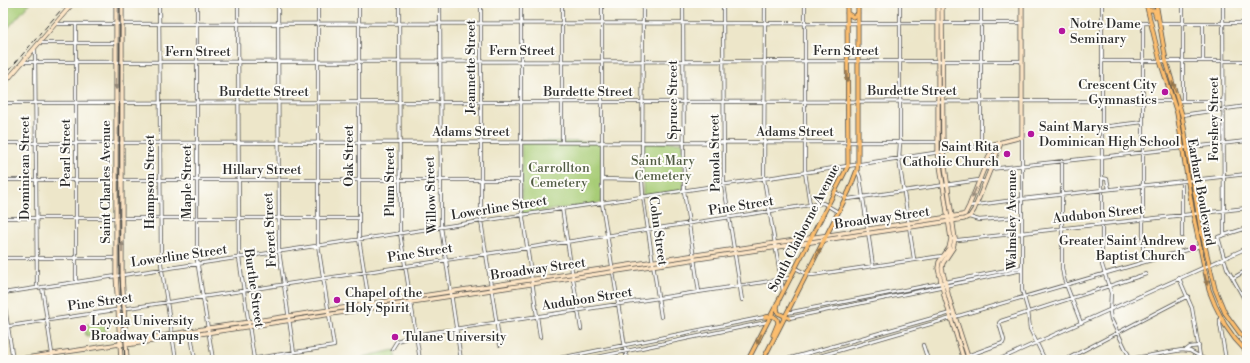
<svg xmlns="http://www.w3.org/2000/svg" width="1250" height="363" font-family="'Libre Bodoni',serif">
<rect width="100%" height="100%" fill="#fdfcf7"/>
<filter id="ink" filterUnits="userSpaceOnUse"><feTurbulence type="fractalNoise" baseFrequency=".025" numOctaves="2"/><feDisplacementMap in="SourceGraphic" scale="8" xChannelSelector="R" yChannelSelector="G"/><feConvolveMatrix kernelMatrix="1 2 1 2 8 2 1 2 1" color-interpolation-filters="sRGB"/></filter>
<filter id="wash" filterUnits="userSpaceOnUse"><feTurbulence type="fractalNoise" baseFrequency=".012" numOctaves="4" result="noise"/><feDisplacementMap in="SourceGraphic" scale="16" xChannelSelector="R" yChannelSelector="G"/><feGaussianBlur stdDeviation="0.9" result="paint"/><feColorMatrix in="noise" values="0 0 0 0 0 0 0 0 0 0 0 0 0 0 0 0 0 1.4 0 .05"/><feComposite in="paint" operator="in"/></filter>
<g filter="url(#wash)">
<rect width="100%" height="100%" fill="#ede6c9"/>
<path fill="#a7cc76" stroke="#697c50" d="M3,3h27l-27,31z
M521,141l81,1v61l-80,11z
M643,142h40l1,49 -41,5z
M104,322l2,11 -20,3 -2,-11z
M394,350l2,10h-32l-1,-3z"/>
</g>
<g filter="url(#ink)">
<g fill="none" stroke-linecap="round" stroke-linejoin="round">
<g stroke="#484743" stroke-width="4">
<path id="street" d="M159,3l2,261 15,96
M197,3v257l16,100
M238,3l1,255 15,101
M278,3l1,248 16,109
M359,3v236l11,69
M399,3l1,230 20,127
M440,3l1,224 20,133
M481,3v218l19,124
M521,3v201l19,133
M602,3v200l25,157
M643,3l-1,177 1,16 18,121
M683,3l1,188 15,101
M723,3l1,182 18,115
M765,3l-1,176 19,112
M805,3v169l5,33
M900,3v139l-1,18 15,99
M981,3v143
M1102,3v262l9,28 -1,20 1,6 20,41
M1183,3v98
M1223,3l1,231
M1143,23v227
M1160,23h87
M1203,23v38
M55,24l967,-1
M76,24v258
M1102,24l48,-1
M39,43h77
M35,49l2,239
M1102,61h145
M23,62l999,-1
M1179,101h44
M3,103l1170,-2
M1182,115l65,-9
M1102,127l41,-5
M1022,137v153l6,21 2,18 15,31
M562,142v-139
M3,143l935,-1
M1062,161v107l2,11 17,44
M984,168l6,1 257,-28
M857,170l3,7 3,21 10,68
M1102,178l5,1 2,10
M602,179l40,1
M3,180h518
M1182,181v55
M835,192l13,7 131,-19 6,2
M969,206l53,-7 225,-25
M562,208l19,121
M969,217l10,3 37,-3
M3,218h356
M1247,228l-29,9 9,31 20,36
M951,239l7,1 289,-32
M3,258h113
M795,268l12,6 5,1 130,-19
M1179,278l13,30 8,48
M1233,278l14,-8
M42,287l11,73
M3,293l991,-149
M3,294l10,66
M787,313l235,-46
M789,318l233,-48
M1220,318v6l6,36
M3,327l807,-122 13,-2 15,9
M191,335l4,25
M923,345l5,15
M392,349l5,-8 18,-6 375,-57
M1186,350l4,-3 9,-1
M749,357l7,3
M886,359l1,1
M245,360l89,-14 -16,-101v-242
M550,360l215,-43
M583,360l184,-38
M784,360l170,-48
M806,360l394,-114
M956,360l47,-17 1,-3 -5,-17 2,-2 145,-47
M998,360l249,-112
M1065,360l123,-64
M1131,360l4,-2 47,-8 8,1 16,9
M1237,360l10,-1"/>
</g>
<g stroke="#484743" stroke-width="5">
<path id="secondary" d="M116,3v272l5,85
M122,3v271l5,86
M938,3v149l13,87 -2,9 -10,14 -1,6 7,31 19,61
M942,3l1,149 12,87 -2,9 -10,15 -1,5 7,30 20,62
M3,85l70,-82
M121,344l5,1 13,-2 825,-124 6,-3 4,-6 27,-67
M12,360l108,-16 6,-2 83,-14 753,-113 3,-1 4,-8 25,-62 28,-7v-134"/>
</g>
<g stroke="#484743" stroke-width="5">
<path id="primary" d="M1146,3l14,58 17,52 16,101 16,76 6,15 10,20 10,14 12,13
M1156,3l10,58 16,54 18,110 15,64 10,24 22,30
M1148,10h6l2,7
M847,13l6,4 5,-4
M779,301l-2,6 1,6 11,5
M765,317l8,-1 4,3 1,4 -5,12
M748,360l100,-194 -1,-163
M763,360l86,-169 8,-21 1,-8v-159"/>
</g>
<use href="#street" stroke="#fff" stroke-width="2.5"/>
<use href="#secondary" stroke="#fde5c5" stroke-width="3.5"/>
<use href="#primary" stroke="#fbbd6e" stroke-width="3.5"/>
<path stroke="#2b2b2b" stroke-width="1" d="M120,3l-1,215 1,60 5,82"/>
<path stroke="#2b2b2b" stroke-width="1" stroke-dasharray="6 3" stroke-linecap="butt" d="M3,77l64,-74"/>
</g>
<defs><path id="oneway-solid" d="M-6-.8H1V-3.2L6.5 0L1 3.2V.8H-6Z"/></defs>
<g fill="#93744c">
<use href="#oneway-solid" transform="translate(847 77) rotate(90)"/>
<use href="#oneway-solid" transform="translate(1174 87) rotate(-108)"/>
<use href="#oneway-solid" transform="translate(818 253) rotate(-63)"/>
<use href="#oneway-solid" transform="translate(1206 280) rotate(77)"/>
<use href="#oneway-solid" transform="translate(759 339) rotate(116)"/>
</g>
<g fill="#948878">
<use href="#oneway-solid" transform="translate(116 84) rotate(89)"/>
<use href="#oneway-solid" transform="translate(974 193) rotate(112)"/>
<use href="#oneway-solid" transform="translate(122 247) rotate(-90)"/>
</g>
</g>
<g fill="#b5179e" stroke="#fdfcf7" stroke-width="1.5">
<circle cx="1062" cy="31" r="4"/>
<circle cx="1165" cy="92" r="4"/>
<circle cx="1031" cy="134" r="4"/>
<circle cx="1007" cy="154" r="4"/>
<circle cx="1193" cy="248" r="4"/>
<circle cx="337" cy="300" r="4"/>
<circle cx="83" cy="328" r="4"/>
<circle cx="395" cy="337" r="4"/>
</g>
<g text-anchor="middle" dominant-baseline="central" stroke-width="4" stroke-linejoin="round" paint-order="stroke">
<g font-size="13" fill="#2b2b2b" stroke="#fdfcf7" text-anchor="start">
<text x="1070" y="24">Notre Dame<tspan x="1070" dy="15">Seminary</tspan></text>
<text x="1157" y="85" text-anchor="end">Crescent City<tspan x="1157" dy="15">Gymnastics</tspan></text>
<text x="1039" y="127">Saint Marys<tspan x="1039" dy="15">Dominican High School</tspan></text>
<text x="999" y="147" text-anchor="end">Saint Rita<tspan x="999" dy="15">Catholic Church</tspan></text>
<text x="1185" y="241" text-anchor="end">Greater Saint Andrew<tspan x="1185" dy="15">Baptist Church</tspan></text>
<text x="345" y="293">Chapel of the<tspan x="345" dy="15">Holy Spirit</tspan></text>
<text x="91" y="321">Loyola University<tspan x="91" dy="15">Broadway Campus</tspan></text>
<text x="403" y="337">Tulane University</text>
</g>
<g font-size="13" fill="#2b2b2b" stroke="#fdfcf7">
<text x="522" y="51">Fern Street</text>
<text x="846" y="51">Fern Street</text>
<text x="198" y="52">Fern Street</text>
<text transform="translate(471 67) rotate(-90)">Jeannette Street</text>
<text x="912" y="91">Burdette Street</text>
<text x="264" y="92">Burdette Street</text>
<text x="588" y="92">Burdette Street</text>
<text transform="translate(673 100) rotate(-90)">Spruce Street</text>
<text transform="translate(1214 119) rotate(-90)">Forshey Street</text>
<text x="471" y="132">Adams Street</text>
<text x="795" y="132">Adams Street</text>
<text transform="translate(66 153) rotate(-90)">Pearl Street</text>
<text transform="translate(715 153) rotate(-91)">Panola Street</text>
<text transform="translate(349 156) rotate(-90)">Oak Street</text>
<text transform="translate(25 168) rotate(-90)">Dominican Street</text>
<text x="262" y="170">Hillary Street</text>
<text transform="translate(106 182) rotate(-90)">Saint Charles Avenue</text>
<text transform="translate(150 182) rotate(-90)">Hampson Street</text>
<text transform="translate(187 182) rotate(-90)">Maple Street</text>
<text transform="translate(390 182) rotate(-90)">Plum Street</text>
<text transform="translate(1201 192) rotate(80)">Earhart Boulevard</text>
<text transform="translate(431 195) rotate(-92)">Willow Street</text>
<text transform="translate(741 206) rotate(-9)">Pine Street</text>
<text transform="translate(499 208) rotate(-9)">Lowerline Street</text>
<text transform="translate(1098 214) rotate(-6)">Audubon Street</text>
<text transform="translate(882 218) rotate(-8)">Broadway Street</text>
<text transform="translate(1012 220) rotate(-90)">Walmsley Avenue</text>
<text transform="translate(804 228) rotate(-63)">South Claiborne Avenue</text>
<text transform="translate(270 230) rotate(-93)">Freret Street</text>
<text transform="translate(658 231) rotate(82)">Cohn Street</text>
<text transform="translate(420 253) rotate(-9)">Pine Street</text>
<text transform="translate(179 256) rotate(-8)">Lowerline Street</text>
<text transform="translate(538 269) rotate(-8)">Broadway Street</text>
<text transform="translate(254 288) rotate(82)">Burthe Street</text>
<text transform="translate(587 299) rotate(-9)">Audubon Street</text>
<text transform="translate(100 302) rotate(-8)">Pine Street</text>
</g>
<g font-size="13" fill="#505b42" stroke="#fdfcf7">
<text x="663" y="161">Saint Mary<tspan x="663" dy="15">Cemetery</tspan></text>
<text x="559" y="168">Carrollton<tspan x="559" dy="15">Cemetery</tspan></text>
</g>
</g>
<rect width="1250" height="363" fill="none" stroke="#fdfcf7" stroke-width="16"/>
</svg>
